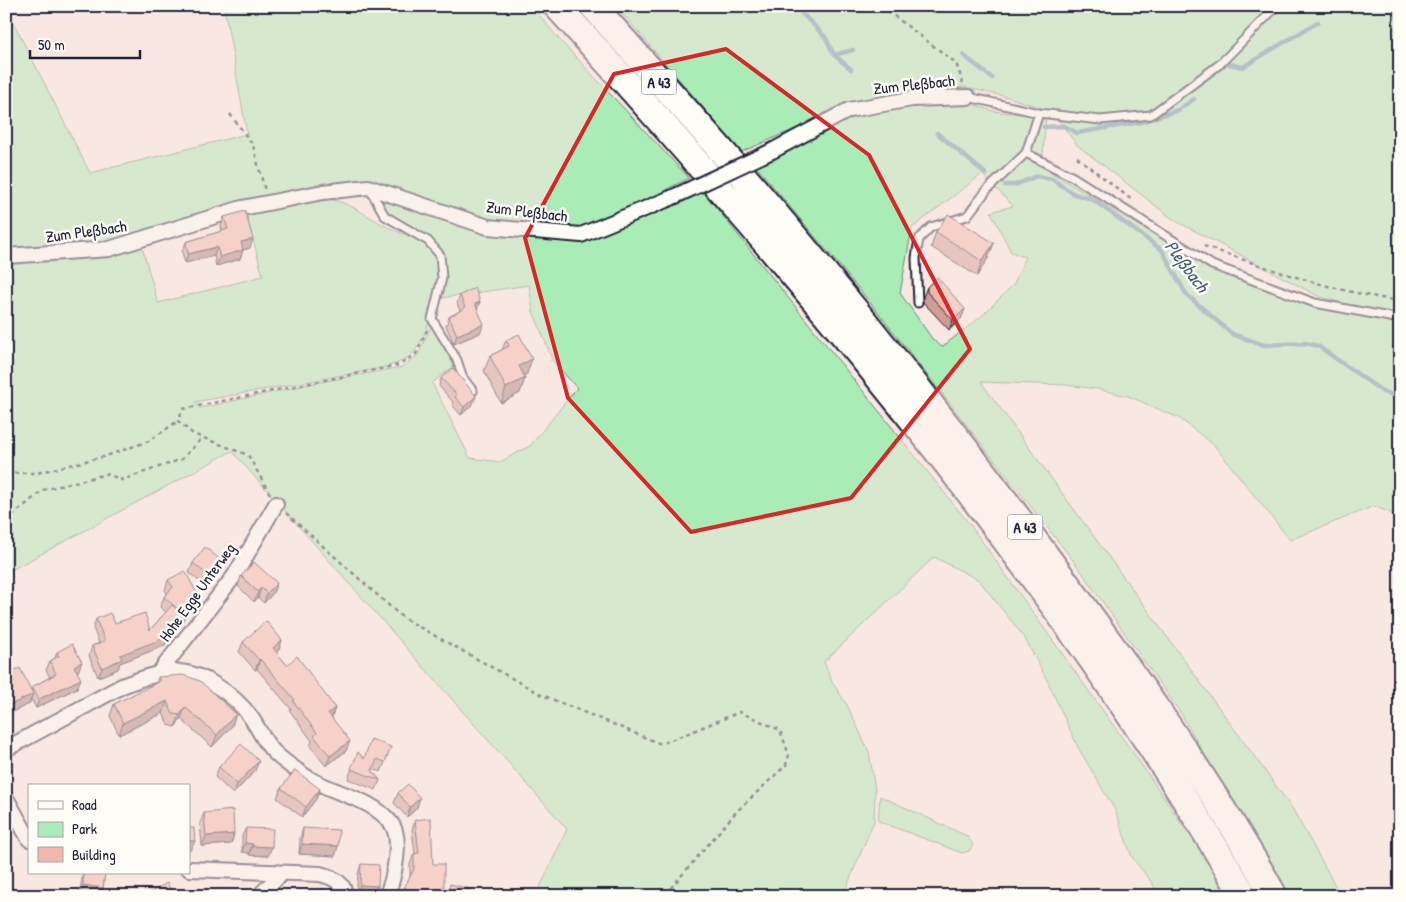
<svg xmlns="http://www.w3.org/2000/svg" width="1406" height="902" font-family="'Patrick Hand',sans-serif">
<rect width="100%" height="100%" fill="#f9e7e1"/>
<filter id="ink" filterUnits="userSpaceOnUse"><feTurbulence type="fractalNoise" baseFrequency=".02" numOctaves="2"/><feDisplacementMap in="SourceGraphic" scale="10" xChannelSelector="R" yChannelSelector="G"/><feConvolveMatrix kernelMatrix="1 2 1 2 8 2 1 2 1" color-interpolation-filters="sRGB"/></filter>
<g filter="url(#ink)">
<path fill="#aaecb6" stroke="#668778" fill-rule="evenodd" d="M224,6h308l25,31 132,141 -24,12 6,8 -91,35 -92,-9 -120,-40 -156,27 -103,30 -40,5 -63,3v-241l84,165 157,-39z
M616,6h656l-53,56 -70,51 -49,6 -46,-7 -46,-15 -45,-10 -114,19 -108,46z
M1280,6h120v309l-43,-7 -39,-12 -144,-76 -97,-75 -22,-29 47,6 49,-6 36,-24z
M915,103h53l25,8 53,6 -4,50 175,105 97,33 86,19v193l-26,-11 -84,34 -76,-95 -35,-27 -51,-22 -31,-7 -31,-4 -85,-3 311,426 49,88h-53l-108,-184 -104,-148 -207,-263 -115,-137 102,-50zM982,174l31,32 -22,6 20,40 14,5 -11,27 -31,31 -41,32 -9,-7 -33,-47 12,-65z
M702,190l269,336 172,241 63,92 20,37h-68l-5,-12 -21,-27 -17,-47 -36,-61 -33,-71 -22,-41 -45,-57 -45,-23 -110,105 8,20 15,23 22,47 6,38 -1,31 -31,75h-307l31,-67 -335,-378 -226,122v-313l74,-4 62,-9 16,56 105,-27 -17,-62c30,-8 67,-23 97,-11 18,7 33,19 51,27 15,7 32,9 42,24 12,16 -9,88 -24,100 -10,9 -22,12 -35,15l-182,33 5,6 115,-25 87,-16 16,-12 14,-32 22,43 -22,17 38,75 30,4 30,-16 47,-58 -24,-27 -20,-50 -4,-26 -88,13 3,-20 -1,-23 -12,-16 -44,-25 -13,-20 46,11 67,25 93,7z
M880,796l87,40 6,9 -4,6 -7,2 -84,-32z"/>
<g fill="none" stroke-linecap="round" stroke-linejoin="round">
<path stroke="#6691ab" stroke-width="4.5" d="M795,6l31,32 8,17 17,14
M834,55l19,-5
M963,55l29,23
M1229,64l14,3 75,-45
M1044,127l20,-1 13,7 64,-11 37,-12 16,-11
M937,133l49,41
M1005,185h10l22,-9 15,3 22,15 18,5 70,51 24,44 46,40 32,11 42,-2 12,3 65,46 17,5"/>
<g stroke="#22223b" stroke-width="11">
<path id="service" d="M968,97l71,16 61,7 51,-5 69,-51 57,-58
M1026,153l47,24 139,88 103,38 85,16
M369,188l16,28 43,25 12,14 2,23 -10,41 25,41 6,18 10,13
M918,303l-2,-45 3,-19 12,-12 36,-11 20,-26 39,-37 13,-40"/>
</g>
<g stroke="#22223b" stroke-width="18">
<path id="minor" d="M772,151l77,-41 63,-11 56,-2
M6,256l103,-7 133,-41 81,-16 45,-5 120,40 93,8 90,-37
M158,674l77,-99 41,-71
M6,749l116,-63c18,-7 36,-14 55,-14 26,0 58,24 73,44 8,11 13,24 22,34 9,10 23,19 33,26 27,18 66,21 86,47 12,15 3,57 -5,73
M6,798l23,41
M189,869l131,5c12,3 25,8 25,22
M259,896l22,-22"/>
</g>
<g stroke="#22223b" stroke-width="30">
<path id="motorway" d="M557,6c249,274 500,570 687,890
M593,6c52,59 106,118 157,178 103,121 203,246 298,375 81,109 160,219 226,337"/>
</g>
<path stroke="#22223b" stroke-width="2.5" stroke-dasharray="4 4" stroke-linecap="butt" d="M881,6l75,57 7,20
M230,114l23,31 12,46
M1077,157l55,43
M1204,246c65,23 128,45 196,55
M6,473h31l69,-17 43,-15 29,-20
M270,494l-22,-39 -55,-21 -15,-13 5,-12 216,-44 17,-11 11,-24
M286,513l117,105 139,77 119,49 79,-32 40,18 9,25 -3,10 -50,47 -72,84
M6,521l37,-31 64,-16 15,6 60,-21 20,-21
M1374,896l26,-5"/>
<use href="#service" stroke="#fdfcf7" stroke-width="7"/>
<use href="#minor" stroke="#fdfcf7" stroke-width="14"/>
<use href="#motorway" stroke="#fdfcf7" stroke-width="26"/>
<g stroke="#22223b" stroke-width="18" stroke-linecap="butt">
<path id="minor-bridge" d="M671,198l101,-47"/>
</g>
<use href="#minor-bridge" stroke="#fdfcf7" stroke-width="14"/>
</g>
<path fill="#cf9d95" stroke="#22223b" d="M224,217l26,31 -7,2 -3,9 -24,7 -2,-10 -29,7 -3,-11 4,-10 36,-11 -1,-5z
M936,232l58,11 -6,15 -11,18 -46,-29z
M927,287l38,22 -4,10 -12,11 -26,-28v-5z
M460,295l17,14 3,24 -26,11 -8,-18 3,-9 11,-6 -3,-8z
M506,340l21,34 -3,1 1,3 -5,15 -19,10 -17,-32 6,-15 12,-6z
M441,378l32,26 -12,11 -9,-10 1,-3 -14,-16z
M193,563l26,9 -12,15 -18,-14z
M241,576l32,17 -9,10 -6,-5 -4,4 -16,-16z
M168,580l31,17 -3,10 -12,8 1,1 -4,9 -17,21 -44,17 -2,6 -20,8 -9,-21 3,-10 7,-3 -6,-15 3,-9 54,11 16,-18 -6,-5 4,-10 3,-4 -2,-3z
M282,640l-3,10 -3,2 11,13 48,43 -3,9 14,34 -20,15 -16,-20 2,-5 -22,-30 1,-2 -34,-40 -2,1 -16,-18 4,-10z
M57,652l21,20h-1v16l-41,20 -5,-9 -2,5 -23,11 1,-41 24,17 1,-4 18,-10 -4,-7 4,-9 5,-3z
M158,677l74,49 -20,21 -31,-28 -6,8 -7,-2 -5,-12 -44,22 -9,-19 4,-12 42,-20z
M391,747l-10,25 -8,-3 -1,2 8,9 -4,10 -28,-11 10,-27 6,7z
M219,767l36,4 -22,23 -18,-17z
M281,788l39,1 -4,10 -14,18 -25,-19z
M398,793l19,15 -10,9 -13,-14z
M204,813l30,21 -3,10 -29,2 -2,-23z
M415,820l29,73 -1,3h-42l9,-20v-12l4,-10h1l-3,-24z
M246,828l22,28 -19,-1v-2l-7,-1v-16z
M303,828l35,18 -3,10 -36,-2 1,-16z
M361,864l17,22 -4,10 -18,-1 2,-21z
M83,873h22l-2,15 -3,8 -21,-1z"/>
<path fill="#a98079" stroke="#22223b" d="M253,239l-3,9 -7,2 -3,9 -24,7 4,-9 21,-15z
M994,243l-6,15 -11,18 5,-15z
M217,247l-3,9 -29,7 3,-9z
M480,302l-3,8 -2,-6z
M965,309l-4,10 -12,11 4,-10z
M484,324l-4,9 -26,11 3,-9z
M532,359l-5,15 -13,7 5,-15z
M525,378l-5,15 -19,10 5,-15z
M476,396l-3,8 -12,11 3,-8z
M223,562l-4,10 -12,15 3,-10z
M277,583l-4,10 -9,10 3,-10z
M261,588l-3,10 -4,4 4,-10z
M199,597l-3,10 -20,13 3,-10z
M185,616l-4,9 -17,21 -44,17 -2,6 -20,8 4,-9 18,-13z
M282,640l-3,10 -10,8 4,-10z
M260,659l-3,10 -2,1 4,-10z
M82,662l-4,10 -7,4 3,-10z
M81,679l-4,9 -41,20 3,-9z
M33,694l-4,10 -23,11v-8z
M167,701l-4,12 -44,22 4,-12z
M185,707l-4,12 -6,8 5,-12z
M335,708l-4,10 -3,-5z
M236,714l-4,12 -20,21 5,-12z
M350,741l-4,10 -20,15 4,-10z
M259,761l-4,10 -22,23 4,-10z
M320,789l-4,10 -14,18 4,-10z
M420,798l-3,10 -10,9 3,-10z
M12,822l-6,15v-12z
M234,834l-3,10 -29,2 4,-10z
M189,841h6l-4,9h-2z
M245,843l8,1 -4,9 -7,-1z
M302,844l36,2 -3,10 -36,-2z
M252,846l20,1 -4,9 -19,-1z
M83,885l20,3 -3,8 -21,-1z
M360,885l18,1 -4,10 -18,-1z"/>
<path fill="#f1b7ad" stroke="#22223b" d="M245,211l8,28 -12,3 2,8 -23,7 -3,-10 -29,7 -2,-12 42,-13 -4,-12z
M948,214l46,29 -12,18 -46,-29z
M937,277l28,32 -12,11 -26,-28v-5z
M475,288l5,14 -5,2 9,20 -27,11 -8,-18 16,-9 -5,-13z
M519,334l13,25 -13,7 6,12 -19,10 -16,-32 19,-10 -3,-6z
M453,368l23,28 -12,11 -9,-10 2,-2 -16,-17z
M205,547l18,15 -13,15 -17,-14z
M254,562l23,21 -10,10 -6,-5 -3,4 -17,-16z
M185,571l14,26 -20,13 -15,-13 9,-10 -5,-7z
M172,605l13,11 -18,21 -47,18 2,4 -20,9 -10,-22 13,-5 -9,-22 14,-6 5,10 30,-10 5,17z
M266,621l16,19 -9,8 14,17 10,-9 38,52 -7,5 22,28 -20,15 -16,-20 3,-3 -24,-32 2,-1 -35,-41 -1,1 -16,-18z
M72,644l10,18 -8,4 7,13 -42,20 -7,-12 24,-13 -6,-13 9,-5 -2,-4z
M20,668l13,26 -27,13v-20l6,-3 -5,-10z
M183,675l17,6 36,33 -19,21 -32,-28 -5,8 -7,-1 -6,-13 -44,22 -9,-19 46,-23 -2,-4z
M371,739l20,8 -6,15 -8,-3 -5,12 8,9 -29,-11 7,-17 6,7z
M241,744l18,17 -22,23 -18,-17z
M295,770l25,19 -14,18 -25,-19z
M408,784l12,14 -10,9 -12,-14z
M233,810l1,24 -28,2 -2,-23z
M6,811l6,11 -6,3z
M431,818l2,46h11v29l-17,-4 -3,7h-22l4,-8h-2l10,-19v-15l5,-1 -4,-33z
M189,828h5l1,13h-6z
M246,828l27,1 -1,18 -20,-1 1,-2 -8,-1z
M303,828l36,2 -1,16 -36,-2z
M361,864l18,1 -1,21 -18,-1z
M84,873h21l-2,15 -20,-3z
M167,883l7,13h-30z
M450,884l20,5 -2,7h-21z
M322,888l8,8h-14z"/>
</g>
<path d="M0 0H1406V902H0ZM726,49l143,106 101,194 -119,149 -160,34 -123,-134 -43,-160 89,-164z" fill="#f9e7e1" fill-opacity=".55" fill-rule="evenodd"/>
<path fill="none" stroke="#d62828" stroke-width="4" stroke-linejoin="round" d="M726,49l143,106 101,194 -119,149 -160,34 -123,-134 -43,-160 89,-164z"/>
<g text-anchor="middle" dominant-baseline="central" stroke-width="5" stroke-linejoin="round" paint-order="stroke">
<g fill="#fdfcf7" stroke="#646373" stroke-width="1">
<rect x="641.5" y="69.5" width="35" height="25" rx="4"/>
<rect x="1007.5" y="514.5" width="35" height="25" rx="4"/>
</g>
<g font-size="15" font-weight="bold" fill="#22223b">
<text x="659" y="82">A 43</text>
<text x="1025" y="527">A 43</text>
</g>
<g font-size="16" fill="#22223b" stroke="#fdfcf7">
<text transform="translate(914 84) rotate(-6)">Zum Pleßbach</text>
<text transform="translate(527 211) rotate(7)">Zum Pleßbach</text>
<text transform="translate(86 231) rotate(-8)">Zum Pleßbach</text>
<text transform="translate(197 592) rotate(-54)">Hohe Egge Unterweg</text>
</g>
<g font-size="18" font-style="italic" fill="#445a73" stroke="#fdfcf7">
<text transform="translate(1187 266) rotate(53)">Pleßbach</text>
</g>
</g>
<rect width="1406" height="902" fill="none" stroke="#fdfcf7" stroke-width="25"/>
<rect x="12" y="12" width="1381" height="877" fill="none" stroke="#22223b" stroke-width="2" filter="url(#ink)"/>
<rect x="28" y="784" width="162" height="90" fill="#fdfcf7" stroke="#a5a5ac"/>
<rect x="38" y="801" width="25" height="8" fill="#fdfcf7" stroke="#a5a5ac"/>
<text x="72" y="810" font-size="15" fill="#22223b">Road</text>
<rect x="38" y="822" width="25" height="15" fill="#aaecb6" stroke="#a5a5ac"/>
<text x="72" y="834" font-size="15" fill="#22223b">Park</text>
<rect x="38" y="847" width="25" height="15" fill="#f1b7ad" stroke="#a5a5ac"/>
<text x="72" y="860" font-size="15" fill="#22223b">Building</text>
<path d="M30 50v8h110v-8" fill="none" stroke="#22223b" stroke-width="2.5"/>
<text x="38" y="50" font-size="15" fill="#22223b" stroke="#fdfcf7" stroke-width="4" paint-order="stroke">50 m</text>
</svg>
